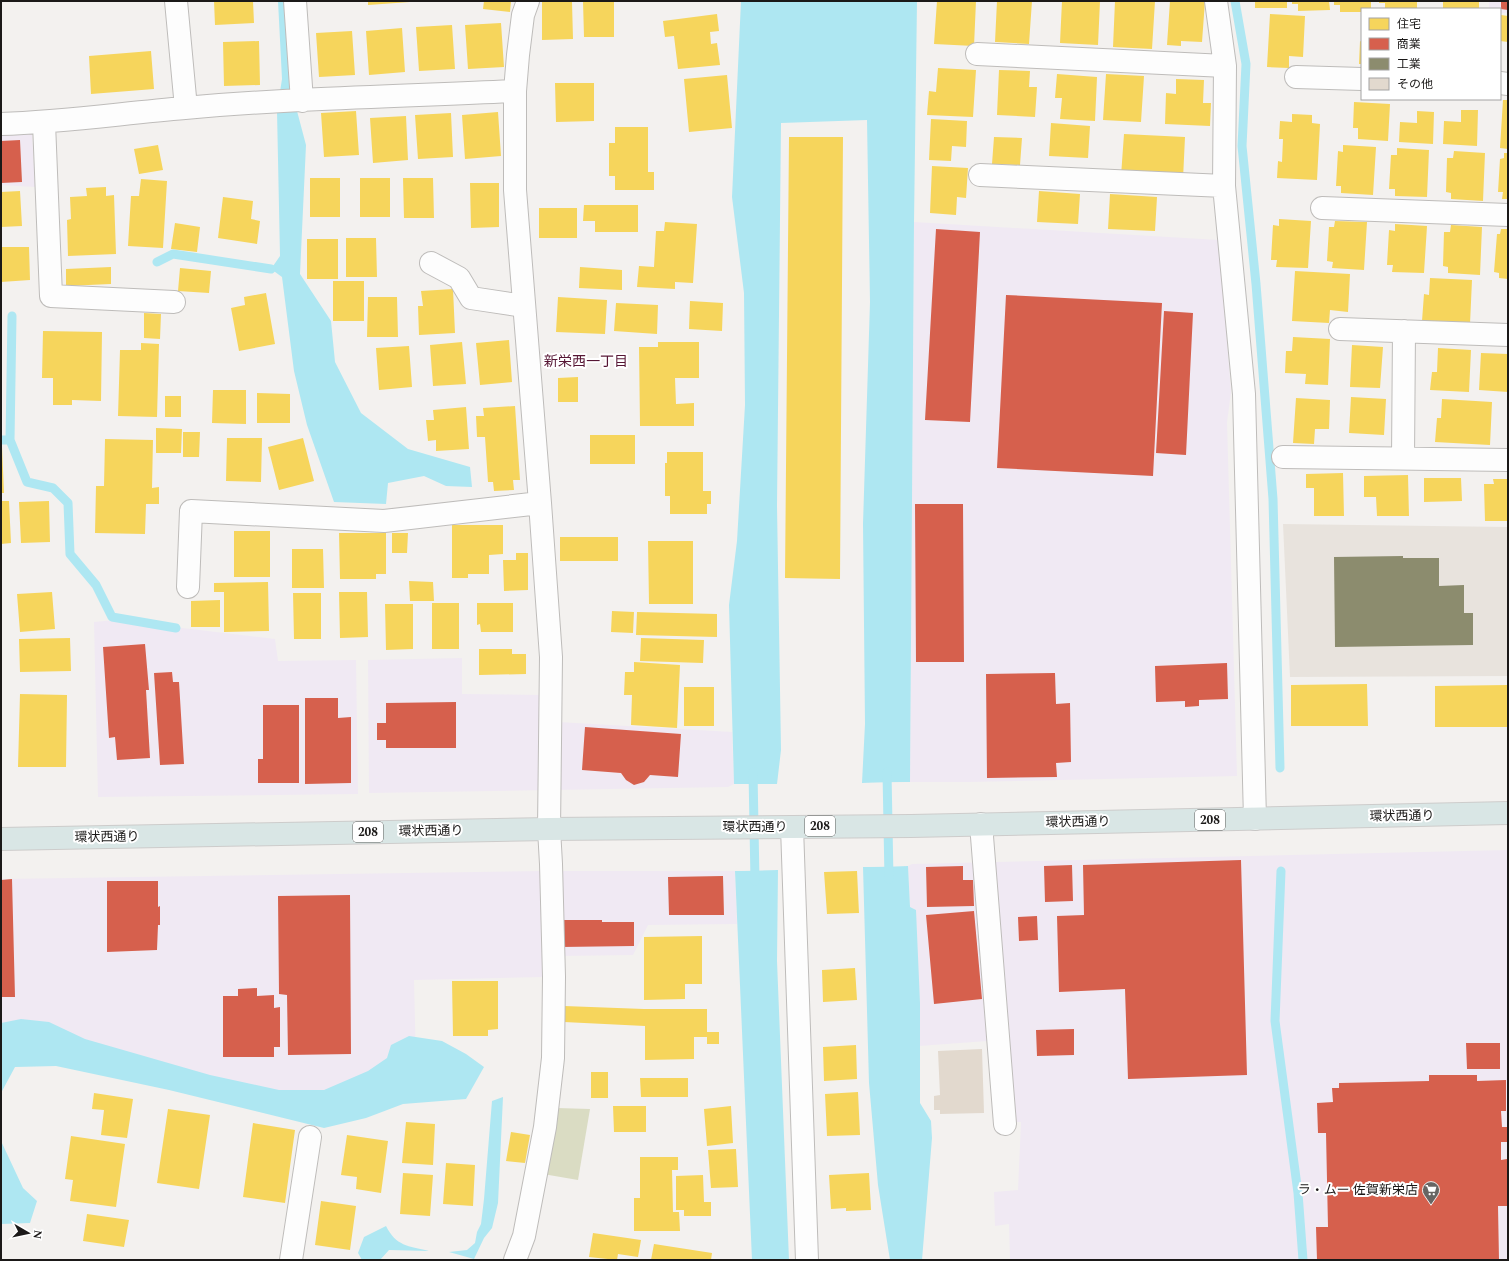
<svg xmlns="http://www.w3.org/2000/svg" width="1509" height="1261" font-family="Spectral,'Noto Sans JP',serif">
<rect width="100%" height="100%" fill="#f3f1ef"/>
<path fill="#f0e9f3" d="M1489,1h19v12h-8v-4h-11z
M1,133l31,1 3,53 -34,-2z
M914,222l305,18 12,152 -4,30 10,354 -268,6h-59z
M115,620l160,19 3,22 78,-1 2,134 -260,3 -4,-175z
M462,658v36l79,1 17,27 174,10 2,52 -6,3 -359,6 -1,-133z
M1508,850v410h-498l-1,-36 -14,2 -1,-34 24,-2 3,-68h-14l-6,-82 -82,6 1,-43 -10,-96 -2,-41 4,-2z
M544,871v106l-130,3 2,84 -106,38 -309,-70v-153z
M558,871h177l2,53 -89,1 -15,30 -75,1z"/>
<path fill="#e8e3dd" d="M1283,524l225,3v149l-218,1z"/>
<path fill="#dadcc3" d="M557,1108l33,1 -12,71 -35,-6z"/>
<path fill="#aee7f2" d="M278,1h9l10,110 9,34 -6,129 31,47 4,41 26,51 47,36 62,18 2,20 -26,-1 -22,-10 -36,7 -2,21 -52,-2 -27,-77 -13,-54 -12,-94 -11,-8 9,-13 -3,-145 5,-32z
M741,1h176l-3,221 -4,560 -48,1 3,-59 -2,-200 7,-222 -3,-182 -86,3 -4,383 4,244 -4,34h-43l-5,-179 8,-64 8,-136 -1,-112 -12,-96z
M908,866l2,41 6,3 4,93v100l11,18 1,17 -10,122h-32l-12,-75 -9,-102 -6,-216z
M778,870l-1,91 12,299h-37l-17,-389z
M21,1019l28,3 36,17 125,36 69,15h45l44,-19 19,-13 4,-13 18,-9 33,5 24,13 18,13 -18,32 -63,5 -37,14 -42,10 -155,-38 -113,-24 -41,1 -14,26v-70z
M503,1097l-5,106 -6,25 -8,10 -10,21 -25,-7 18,-2 8,-7 2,-11 4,-8 3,-25 8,-98z
M1,1141l22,47 14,13 -7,22 -29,1z
M386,1226c10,20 22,20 43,25l-40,-1 -9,10h-18l-4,-7 6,-16z"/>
<path fill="#f3f1ef" d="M910,782v2l-48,1v-2z
M734,784h43v2h-43z
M908,864v2l-45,1v-2z
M755,868h23v2l-43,1v-2z"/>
<path fill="#f6d55c" d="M214,1h39l1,22 -39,2z
M368,1h42v1l-42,3z
M484,1h27l-1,11 -27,-3z
M583,1h31v36h-30z
M937,1h39l-2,45 -40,-2z
M997,1h35l-3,43 -34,-2z
M1062,1h38l-2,44 -38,-2z
M1115,1h40l-3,48 -39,-2z
M1170,1h35l-3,41 -21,-1v5l-14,-1z
M1255,1h32v7h-32z
M1292,1h37l1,9 -32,1v-7h-6z
M1334,1h37v8h-9v3h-22v-7h-6z
M1379,1h38v8h-32v-6h-6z
M1443,1h36v8h-36z
M542,2h30l1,37 -31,1z
M717,14l2,17 -9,1 1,12 6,-1 3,22 -42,4 -4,-33 -9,1 -2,-16z
M1270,14l35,2 -2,41 -14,-1v12l-22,-1z
M1501,15l7,1v26l-8,-1z
M501,23l3,44 -36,2 -3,-44z
M452,25l3,44 -36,2 -3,-44z
M402,28l3,44 -36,3 -3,-44z
M352,31l3,44 -36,2 -3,-44z
M259,41l1,44 -36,1 -1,-44z
M1360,41l2,1v22h-3z
M151,51l3,38 -63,5 -2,-38z
M938,68l38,2 -3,47 -46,-2 2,-24 7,1z
M999,70l31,1 -1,16h8l-2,30 -38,-2z
M1057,74l40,3 -2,44 -35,-2 2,-21h-7z
M1106,74l38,2 -3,46 -38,-2z
M727,75l5,53 -43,4 -5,-53z
M1176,79l28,1 -1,23h8l-1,23 -45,-2 1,-31 10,1z
M555,83h39v38l-38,1z
M1503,100h5v49l-8,-1z
M1354,102l36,2 -2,37 -30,-2v-11h-5z
M1461,110h17l-1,36 -34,-2 1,-23 17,1z
M356,111l3,44 -35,2 -3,-44z
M1417,111l17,1 -1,32 -34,-2 1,-20 17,1z
M498,112l3,44 -36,3 -3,-44z
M451,113l2,44 -35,2 -3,-44z
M1292,114l20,1v8l8,1 -3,56 -40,-2 1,-17 4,1 1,-23h-4l1,-18 12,1z
M406,116l2,44 -35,3 -3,-45z
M931,119l36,2 -1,26 -14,-1 -1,15 -22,-1z
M1051,123l39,3 -2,32 -39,-2z
M615,127h33v45h6v18h-39v-14h-6v-33h6z
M1124,134l61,3 -2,42 -62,-3z
M789,137h54l-3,442 -55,-1z
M994,137l28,1 -2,27 -28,-1z
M158,145l5,25 -24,4 -5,-25z
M1343,145l33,2 -3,48 -32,-2v-7h-5l2,-35 5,1z
M1397,148l32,2 -2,47 -32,-1v-7h-6l2,-34h6z
M1454,151l31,2 -2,48 -32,-2v-6l-5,-1 1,-34h6z
M1504,153h4v46h-6l1,-7h-5l2,-33 4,-1z
M932,166l36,2 -2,30 -9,-1 -1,18 -26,-2z
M310,178h30v39h-30z
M360,178h30v39h-30z
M403,178h30l1,40h-30z
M141,179l26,2 -4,67 -35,-2 3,-50h8z
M470,183h29v44l-28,1z
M106,187v9l8,-1 2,59 -48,2 -1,-36 4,-1 -1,-22 17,-1 -1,-8z
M20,191l2,35 -21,1v-35z
M1039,191l41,3 -2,30 -41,-2z
M1110,194l47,3 -2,34 -47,-2z
M223,197l30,4 -2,18 9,2 -3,23 -39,-6z
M584,205h54v27h-43v-11h-12z
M539,208h38v30h-38z
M1279,219l32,2 -3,47 -32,-1 1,-7h-6l2,-35 6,1z
M1335,221l32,1 -3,48 -32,-2 1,-6 -6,-1 2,-34h5z
M665,222l32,2 -4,59 -18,-1v7l-38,-2 2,-21 15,1 2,-36h8z
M175,223l25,4 -3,25 -26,-3z
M1395,224l32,2 -3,47 -32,-1 1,-7h-6l2,-35 6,1z
M1451,225l31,2 -2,48 -32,-2v-6l-5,-1 1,-34h6z
M1501,229h7v50l-9,-1v-5l-5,-1 3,-38h3z
M346,238h30l1,39h-31z
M307,239h31v40h-31z
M1,247h28l1,33 -29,2z
M111,267v17l-45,2v-17z
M580,267l42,3v20l-43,-2z
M180,268l31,3 -2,22 -31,-2z
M1295,271l55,3 -2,38 -18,-2 -1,13 -37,-2z
M1430,278l42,2 -2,44 -48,-3 2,-27 5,1z
M333,281h31v40h-31z
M453,289l2,44 -36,2 -1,-29h5l-2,-15z
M266,293l9,51 -36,7 -8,-43 14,-3 -1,-8z
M368,297h29l1,40h-31z
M558,297l49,3 -2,34 -49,-2z
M690,301l33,2 -1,28 -33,-2z
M616,303l42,2 -1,29 -43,-3z
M144,313l17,1 -1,25 -16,-1z
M43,331l59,1 -1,69 -29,-1v5h-19v-27h-11z
M1293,337l37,2 -2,46 -23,-1 1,-10 -21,-1 1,-22h6z
M509,340l3,42 -32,3 -4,-42z
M462,342l4,42 -33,2 -3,-41z
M658,342h41v36h-24l1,26 18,-1v23h-54l-1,-79h19z
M141,343l18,1 -2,73 -39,-1 2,-66h21z
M1352,345l31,2 -3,41 -30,-1z
M409,346l3,41 -33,3 -3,-42z
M1438,348l33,2 -2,42 -39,-2 2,-18h5z
M1481,353l27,1v38l-29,-2z
M578,377v25h-20v-24z
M213,390h33v34l-34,-1z
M257,393l33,1v29h-33z
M165,396h16v21h-16z
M1351,397l35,2 -2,36 -35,-2z
M1296,398l34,2 -1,29h-14l-1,15 -21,-1z
M1442,399l50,3 -2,43 -55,-3 2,-24h4z
M515,406l5,74h-7l1,10 -20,1 -1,-9h-5l-3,-45h-8l-1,-21h8l-1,-8z
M466,407l3,42 -33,2v-11l-8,1 -2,-21h8l-1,-10z
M156,428l26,1 -1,24h-25z
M183,432h17l-1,25h-16z
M590,435h45v29h-45z
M227,438h35l-1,44 -35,-1z
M303,438l11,43 -35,9 -11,-43z
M105,439l48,1 -1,48 7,-1v17h-13l-1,30 -50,-1 1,-47h8z
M1,446h1l2,47h-3z
M667,452h36v39h8v13h-4v10h-37v-18h-5v-33h2z
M1343,473l1,43h-30v-28h-8v-14z
M1408,475l1,41h-32l-1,-19h-12v-21z
M1424,478h37l1,23 -38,1z
M1493,479h15v42h-23l-1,-37h10z
M1,501h8l2,42 -10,1z
M49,501l1,41 -29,1 -2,-41z
M452,525h51v29l-14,1v19h-21v4h-16z
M234,531h36v46h-36z
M339,533h47v41h-10v5h-36z
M392,533h16l-1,20h-15z
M560,537h58v24h-58z
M648,541h45v63h-44z
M292,549h31l1,39h-32z
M516,553h12v37l-24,1 -1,-31h13z
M409,581l24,1 1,19h-24z
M268,582l1,49 -45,1v-40h-10v-9z
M52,592l3,37 -35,3 -3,-38z
M339,592h28l1,45 -28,1z
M293,593h28v46h-27z
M220,600v27h-29v-26z
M432,603h27v46h-27z
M477,603h36v29h-32l-1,-8 -3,1z
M385,604h28v45l-27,1z
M612,611l22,1 -1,21 -22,-1z
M637,612l80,2v23l-81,-2z
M70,638l1,33 -51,1 -1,-33z
M641,638l63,2 -1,23 -63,-2z
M479,649h33v5h14v20l-47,1z
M634,662l46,3 -3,63 -46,-3 1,-30h-8l1,-23h9z
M1367,684l1,42h-77v-41z
M1508,685v42h-73v-41z
M684,687h30v39h-30z
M20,694l47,1 -1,72h-48z
M857,871l2,42 -32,1 -3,-42z
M702,936v48h-17v15l-41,1v-63z
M855,968l2,32 -34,2 -1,-32z
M452,981h46v48l-10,1v6h-35z
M564,1006l80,3h63v23h12v12h-12v-7h-13v22l-49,1v-34l-81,-4z
M856,1045l1,34 -33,2 -1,-34z
M591,1072h17v26h-17z
M640,1078h48v19h-47z
M858,1092l2,43 -33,1 -2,-42z
M94,1093l39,6 -6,39 -26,-3 3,-25 -12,-1z
M613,1106h33v26h-32z
M731,1106l2,37 -26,3 -3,-37z
M168,1109l42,6 -11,74 -42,-6z
M406,1122l29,2 -2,41 -31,-2z
M253,1123l42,7 -10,73 -42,-6z
M511,1132l19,3 -5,28 -19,-2z
M347,1135l41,6 -7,52 -25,-4 1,-12 -16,-2z
M71,1136l54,8 -9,63 -46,-6 3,-21 -8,-1z
M736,1149l2,38 -27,1 -3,-38z
M640,1157h38v13h-6l1,42h6l1,19h-46v-33h6z
M446,1163l29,2 -2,41 -30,-2z
M403,1173l30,2 -3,41 -30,-2z
M869,1173l2,37 -25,1v-3l-15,1 -2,-34z
M703,1175l1,27h7v14h-27v-6h-8v-34z
M321,1201l35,5 -6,44 -35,-5z
M87,1214l42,6 -5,27 -41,-6z
M593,1233l48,7 -3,17 -20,-3 -1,6 -28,-3z
M654,1244l58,9 -1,7h-60z"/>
<path fill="#d6604d" d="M1501,1h7v9l-7,-1z
M20,140l2,42 -21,1v-42z
M936,229l44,3 -10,190 -45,-2z
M1006,295l156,8 -9,173 -156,-8z
M1164,311l29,2 -7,142 -30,-2z
M915,504h48l1,158h-48z
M145,644l4,46h-3l4,68 -33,2 -2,-23 -6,1 -6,-91z
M1227,663l1,36 -29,1v6l-14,1v-6l-29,1 -1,-36z
M172,672l1,10h6l5,82 -24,1 -6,-92z
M1055,673l1,31 14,-1 1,59 -15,1 1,14 -70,1 -1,-104z
M305,698h33v20l13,-1v66l-46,1z
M456,702v46h-70v-8h-9v-17h9v-20z
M263,705h36v78h-41v-24h5z
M585,727l96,7 -3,43 -28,-2 -6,7 -10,3 -8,-5 -5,-7 -39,-3z
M1241,860l6,215 -119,4 -3,-90 -66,3 -2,-76 27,-1 -1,-50z
M1072,865l1,36 -28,1 -1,-36z
M963,866v14h10l1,26 -47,1 -1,-40z
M723,876l1,39h-55l-1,-38z
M12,879l3,118h-14v-117z
M107,881h51v26l2,-1v19h-2l-1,25 -50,2z
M350,895l1,159 -63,1 -1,-60 -8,-1 -1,-98z
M974,911l8,88 -48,5 -8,-89z
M1037,916l1,24 -19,1 -1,-24z
M561,920h41v2h32v24l-73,1z
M257,988v8l17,-1v13l6,-1v40h-6v10h-51v-61h15v-7z
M1074,1029v26l-37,1 -1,-26z
M1466,1043h34v26h-33z
M1429,1075h48v6l29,-1v31h-5l1,16h5v15h-6v18l6,-1 1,47h-10l1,54h-182l-1,-33h12l-2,-94h-8l-1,-30 16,-1 -1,-14h7v-5l90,-2z"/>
<path fill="#8c8c6e" d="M1403,556v2h36v28l25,-1v28h9v32l-138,2 -1,-90z"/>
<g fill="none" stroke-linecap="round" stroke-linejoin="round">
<path stroke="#aee7f2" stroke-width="9" d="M1235,1l11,63 -4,82 14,138 17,215 7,269
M157,262l16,-8 98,15
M1,440h9l17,42 26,6 15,15 2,51 26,31 16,32 64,11
M10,440l2,-124
M753,772l2,109
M887,772l2,107
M1281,871l-6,150 23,172 5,67"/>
</g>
<path fill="#e2d9ce" d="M982,1049l2,64 -44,1v-4h-6v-14l6,-1 -2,-44z"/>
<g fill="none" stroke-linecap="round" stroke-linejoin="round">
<g stroke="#bebcba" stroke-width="24">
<path id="minor" d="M176,1l10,107
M295,1l7,100
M1216,1l9,65 -1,120 20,208 11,425
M977,54l248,12
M1296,77l66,2
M1500,83l8,1
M44,123l7,173 123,6
M1,124c62,-2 123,-11 184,-16 110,-10 220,-12 330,-17
M980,175l244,11
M1322,208l186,7
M431,263l28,15 12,20 53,8
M1340,329l168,6
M1283,457l225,3
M1403,458l1,-127
M188,587l3,-76 193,10 156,-18
M981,824l24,300
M792,827l15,433
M291,1260l19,-123
M515,1260l9,-24 21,-109 8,-69 1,-81 -3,-113 -2,-35 2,-172 -11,-154 -25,-313v-99l3,-36 5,-40 5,-14"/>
</g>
<g stroke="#cdcccb" stroke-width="24">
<path id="trunk" d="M1,839l548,-10 362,-3 597,-13"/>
</g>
<use href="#minor" stroke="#fdfdfd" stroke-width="22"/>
<use href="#trunk" stroke="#d9e6e5" stroke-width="22"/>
</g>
<defs>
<g id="supermarket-pin" transform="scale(0.9)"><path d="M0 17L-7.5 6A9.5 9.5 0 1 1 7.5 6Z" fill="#676563" stroke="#fff"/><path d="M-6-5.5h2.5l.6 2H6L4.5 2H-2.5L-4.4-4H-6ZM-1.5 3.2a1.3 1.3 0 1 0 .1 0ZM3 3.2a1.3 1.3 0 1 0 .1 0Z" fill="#fff"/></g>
</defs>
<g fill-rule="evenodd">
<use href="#supermarket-pin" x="1431" y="1190"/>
</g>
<g text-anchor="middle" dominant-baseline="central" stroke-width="4" stroke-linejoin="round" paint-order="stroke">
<g fill="#fff" stroke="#5f5e5d" stroke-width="1">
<rect x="1195" y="810" width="30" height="20" rx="3"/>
<rect x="805" y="816" width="30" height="20" rx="3"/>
<rect x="353" y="822" width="30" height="20" rx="3"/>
</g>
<g font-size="12" font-weight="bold" fill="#1b1918">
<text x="1210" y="820">208</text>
<text x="820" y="826">208</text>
<text x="368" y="832">208</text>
</g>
<g font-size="13" fill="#1b1918" stroke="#fff">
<text transform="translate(1402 816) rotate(-1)">環状西通り</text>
<text transform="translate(1078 822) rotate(-1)">環状西通り</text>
<text x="755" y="827">環状西通り</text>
<text transform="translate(431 831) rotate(-1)">環状西通り</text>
<text transform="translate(107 837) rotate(-1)">環状西通り</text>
</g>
<g font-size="13" fill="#1b1918" stroke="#fff" text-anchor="end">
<text x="1418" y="1190">ラ・ムー 佐賀新栄店</text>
</g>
<g font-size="14" fill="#561634" stroke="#fff">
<text x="586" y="361">新栄西一丁目</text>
</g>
</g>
<rect width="1509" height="1261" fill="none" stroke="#1b1918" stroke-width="4"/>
<rect x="1361" y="8" width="140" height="92" fill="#ffffff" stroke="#a4a3a3"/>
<rect x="1369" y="18" width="20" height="12" fill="#f6d55c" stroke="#a4a3a3"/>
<text x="1397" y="28" font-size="12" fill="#1b1918">住宅</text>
<rect x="1369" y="38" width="20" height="12" fill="#d6604d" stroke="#a4a3a3"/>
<text x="1397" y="48" font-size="12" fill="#1b1918">商業</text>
<rect x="1369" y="58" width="20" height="12" fill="#8c8c6e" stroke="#a4a3a3"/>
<text x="1397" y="68" font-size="12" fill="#1b1918">工業</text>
<rect x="1369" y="78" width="20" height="12" fill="#e2d9ce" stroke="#a4a3a3"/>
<text x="1397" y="88" font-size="12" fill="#1b1918">その他</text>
<g transform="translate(28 1233) rotate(99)" stroke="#ffffff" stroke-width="3" paint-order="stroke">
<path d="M0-3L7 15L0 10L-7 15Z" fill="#1b1918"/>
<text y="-6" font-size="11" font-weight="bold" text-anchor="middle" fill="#1b1918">N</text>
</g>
</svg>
